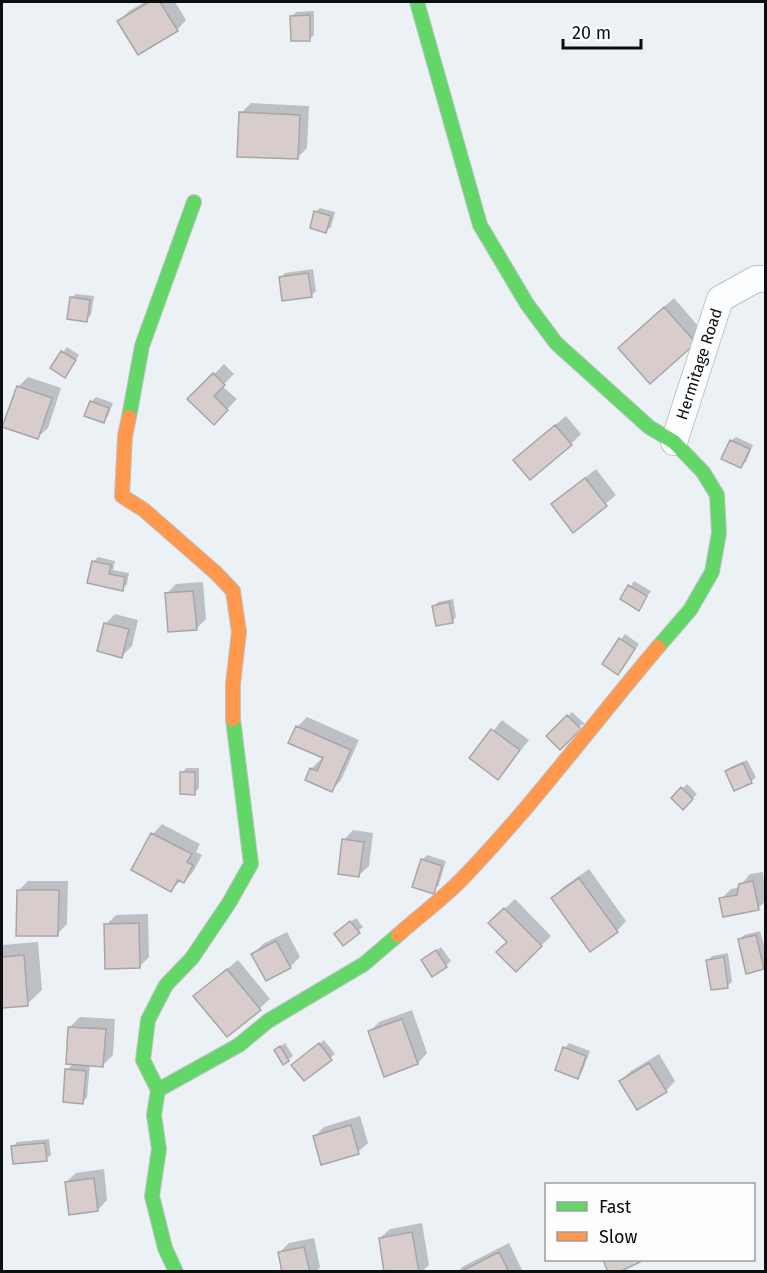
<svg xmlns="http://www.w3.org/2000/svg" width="767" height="1273" font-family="'Fira Sans',sans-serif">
<rect width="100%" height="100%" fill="#ecf1f5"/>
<path fill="#0003" d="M145,2h30l11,18 -9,10 -58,-9 10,-10z
M314,11v24l-4,4 -18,-23 4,-4z
M251,103l58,3 -2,42 -10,10 -56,-45z
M320,208l15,4 -4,15 -5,4 -10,-19z
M313,269l3,22 -5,5 -30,-18 4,-5z
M76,294l18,2 -3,19 -5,5 -15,-22z
M674,298l30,35 -9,9 -66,-4z
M67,347l12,8 -14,21 -13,-8z
M224,364l10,10 -12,12 15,13 -23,24 -24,-24z
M28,377l33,11 -13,40 -10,9 -20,-50z
M96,397l17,6 -5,13 -5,5 -12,-19z
M566,416l15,18 -10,10 -46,6z
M736,437l17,8 -7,17 -5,4 -10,-25z
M596,469l20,26 -42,35 -11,-35z
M98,557l17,4 -2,9 16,3 -2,11 -5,5 -28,-28z
M634,581l17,10 -13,18 -16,-10z
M203,582l3,37 -10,10 -30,-35 10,-10z
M453,599l3,18 -4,5 -18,-16 4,-4z
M115,614l23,6 -6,26 -10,10 -17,-32z
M625,634l14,10 -17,24 -18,-5z
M572,712l13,12 -37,12z
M307,717l52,23 -18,40 -9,10 -21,-21 10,-10 3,2 1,-4 -28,-30z
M502,720l27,20 -31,38 -27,-20z
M747,760l9,17 -5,5 -25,-10 5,-5z
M186,768h13v20l-5,5 -12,-20z
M687,784l10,10 -14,14 -10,-10z
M162,824l38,20 -4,8 6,3 -9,17 -9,10 -3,-2 -10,10 -38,-20 20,-36z
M353,830l20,3 -4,33 -10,9 -15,-35z
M427,855l19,6 -8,26 -16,-27z
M589,869l37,52 -9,10 -64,-33 9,-10z
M763,872l3,29 -8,7 -37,-9 10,-10 8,-2 11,-13z
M28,881h40l-1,43 -10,10 -39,-43z
M515,899l36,37 -35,34 -7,-28 -19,-19z
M148,914l1,43 -10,10 -33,-42 10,-10z
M356,918l7,9 -5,4 -18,-1z
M760,931l6,21v14l-2,2 -25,-28 5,-5z
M287,932l13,25 -10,10 -37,-13 10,-10z
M38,942l4,48 -15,14 -25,2v-61z
M441,947l10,14 -5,5 -23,-6z
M728,953l4,29 -5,4 -19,-26 4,-4z
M238,960l32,39 -10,9 -55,-21z
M412,1010l15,43 -9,10 -33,12 -15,-43 9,-10z
M80,1017l35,2 -2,36 -10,10 -13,-1 -3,33 -4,5 -16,-32 7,-7 -4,-36z
M324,1040l11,14 -31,25 -6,-19z
M285,1043l8,13 -5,4 -12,-10z
M569,1043l21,8 -8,21 -5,5 -12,-29z
M659,1054l16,27 -9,10 -45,-10 10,-10z
M360,1116l8,27 -10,9 -44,-15 10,-10z
M49,1139l2,16 -5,4 -34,-12 5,-5z
M104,1169l3,31 -9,10 -32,-28 10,-9z
M422,1223l7,42 -7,7h-37l-5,-34 10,-9z
M314,1238l6,29 -4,5h-33l-4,-19 10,-10z
M509,1243l14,29h-65l4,-5z
M605,1260h36l-31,12z"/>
<path fill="#d9cccc" stroke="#a6a6a7" stroke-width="1.5" d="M149,2h11l18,29 -40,24 -21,-34z
M310,15v26h-19l-1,-25z
M239,112l61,3 -2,44 -61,-2z
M314,211l17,5 -5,17 -16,-5z
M308,273l4,24 -30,4 -3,-24z
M70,297l20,3 -3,22 -20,-3z
M664,307l32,36 -46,41 -32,-36z
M61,351l15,9 -11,18 -15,-10z
M213,373l12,12 -11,11 14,14 -14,15 -27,-26z
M17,386l35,12 -14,41 -36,-12z
M90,401l19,7 -5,15 -20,-7z
M555,425l17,20 -42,35 -17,-20z
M730,440l20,9 -9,19 -20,-9z
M585,478l22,28 -34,27 -22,-29z
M92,561l19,4 -2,9 16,3 -2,14 -36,-8z
M628,585l19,11 -8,15 -19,-12z
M193,591l4,39 -29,2 -3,-39z
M449,602l4,21 -17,3 -4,-20z
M104,623l25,6 -7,29 -25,-7z
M619,638l16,11 -17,26 -16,-11z
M567,715l14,14 -21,21 -14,-14z
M296,726l55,24 -19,42 -27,-12 5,-12 7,3 6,-13 -35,-15z
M491,729l29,21 -22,30 -29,-22z
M743,763l9,20 -18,8 -9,-20z
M180,772h15v23l-15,-1z
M681,787l12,12 -10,11 -12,-12z
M151,833l41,21 -5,8 6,3 -9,18 -6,-3 -7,12 -40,-22z
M342,839l22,3 -5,35 -21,-3z
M421,859l21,7 -8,28 -22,-7z
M579,878l39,54 -28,20 -39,-54z
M753,881l6,29 -36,7 -4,-19 18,-3 2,-11z
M17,890h42l-1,46h-42z
M504,908l38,38 -26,26 -20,-20 11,-10 -19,-19z
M350,921l10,12 -17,13 -9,-12z
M139,923l1,45 -35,1 -1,-45z
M756,935l8,34 -18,5 -8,-35z
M276,941l15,27 -25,13 -15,-27z
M436,950l11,17 -15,10 -11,-17z
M24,955l4,51 -26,2v-51z
M724,957l4,31 -17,2 -5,-30z
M227,969l34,41 -34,27 -34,-41z
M402,1019l16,45 -34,13 -16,-46z
M68,1027l38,2 -3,38 -37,-3z
M319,1043l13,17 -28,21 -13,-16z
M280,1046l9,15 -6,4 -9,-15z
M563,1047l23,9 -8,23 -23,-9z
M649,1063l18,29 -30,18 -18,-29z
M65,1069l21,2 -3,33 -20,-2z
M351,1125l8,29 -38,11 -8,-29z
M45,1143l2,18 -34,3 -2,-18z
M94,1178l4,33 -29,4 -4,-33z
M412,1232l7,40h-35l-5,-34z
M304,1247l6,25h-28l-4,-20z
M499,1252l10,20h-49z
M603,1260h35l2,2 -21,10h-11z"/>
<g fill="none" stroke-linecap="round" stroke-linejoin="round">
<g stroke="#bfc3c6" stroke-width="28">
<path id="street" d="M674,442l46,-143 36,-20h10"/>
</g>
<g stroke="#bfc3c6" stroke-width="16">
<path id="fast" d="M417,2l63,223 47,79 29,39 93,84 25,15 29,30 14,23 2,38 -7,39 -22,38 -32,37
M129,417l13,-71 52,-144
M158,1090l-15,-30 5,-40 18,-35 26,-27 37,-55 22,-39 -18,-145
M176,1272l-11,-24 -13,-52 7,-47 -5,-34 4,-25 81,-45 29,-24 96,-57 34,-29"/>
</g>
<g stroke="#bfc3c6" stroke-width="16">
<path id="slow" d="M129,417l-4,19 -3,60 22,14 72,63 17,18 6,41 -6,52v35
M398,935c20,-18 43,-35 62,-54 71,-73 132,-156 198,-234"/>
</g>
<use href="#street" stroke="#fcfdfe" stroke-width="26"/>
<use href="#fast" stroke="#63d668" stroke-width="14"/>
<use href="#slow" stroke="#ff974d" stroke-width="14"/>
</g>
<g text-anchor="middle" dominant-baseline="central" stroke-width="6" stroke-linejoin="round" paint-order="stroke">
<g font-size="16" fill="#0b0e10" stroke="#fdfdfd">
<text transform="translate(699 364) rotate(-72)">Hermitage Road</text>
</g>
</g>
<rect width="767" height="1273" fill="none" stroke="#0b0e10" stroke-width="6"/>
<rect x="545" y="1183" width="210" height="78" fill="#fdfdfd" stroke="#9c9d9e" stroke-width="1.5"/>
<rect x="557" y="1202" width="30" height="9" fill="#63d668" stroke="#9c9d9e" stroke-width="1.5"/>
<text x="599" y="1213" font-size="18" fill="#0b0e10">Fast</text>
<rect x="557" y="1232" width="30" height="9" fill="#ff974d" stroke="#9c9d9e" stroke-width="1.5"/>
<text x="599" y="1243" font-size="18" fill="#0b0e10">Slow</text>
<path d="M563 39v9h78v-9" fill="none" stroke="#0b0e10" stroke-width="3"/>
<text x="572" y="39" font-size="18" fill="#0b0e10" stroke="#fdfdfd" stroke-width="4.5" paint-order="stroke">20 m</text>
</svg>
